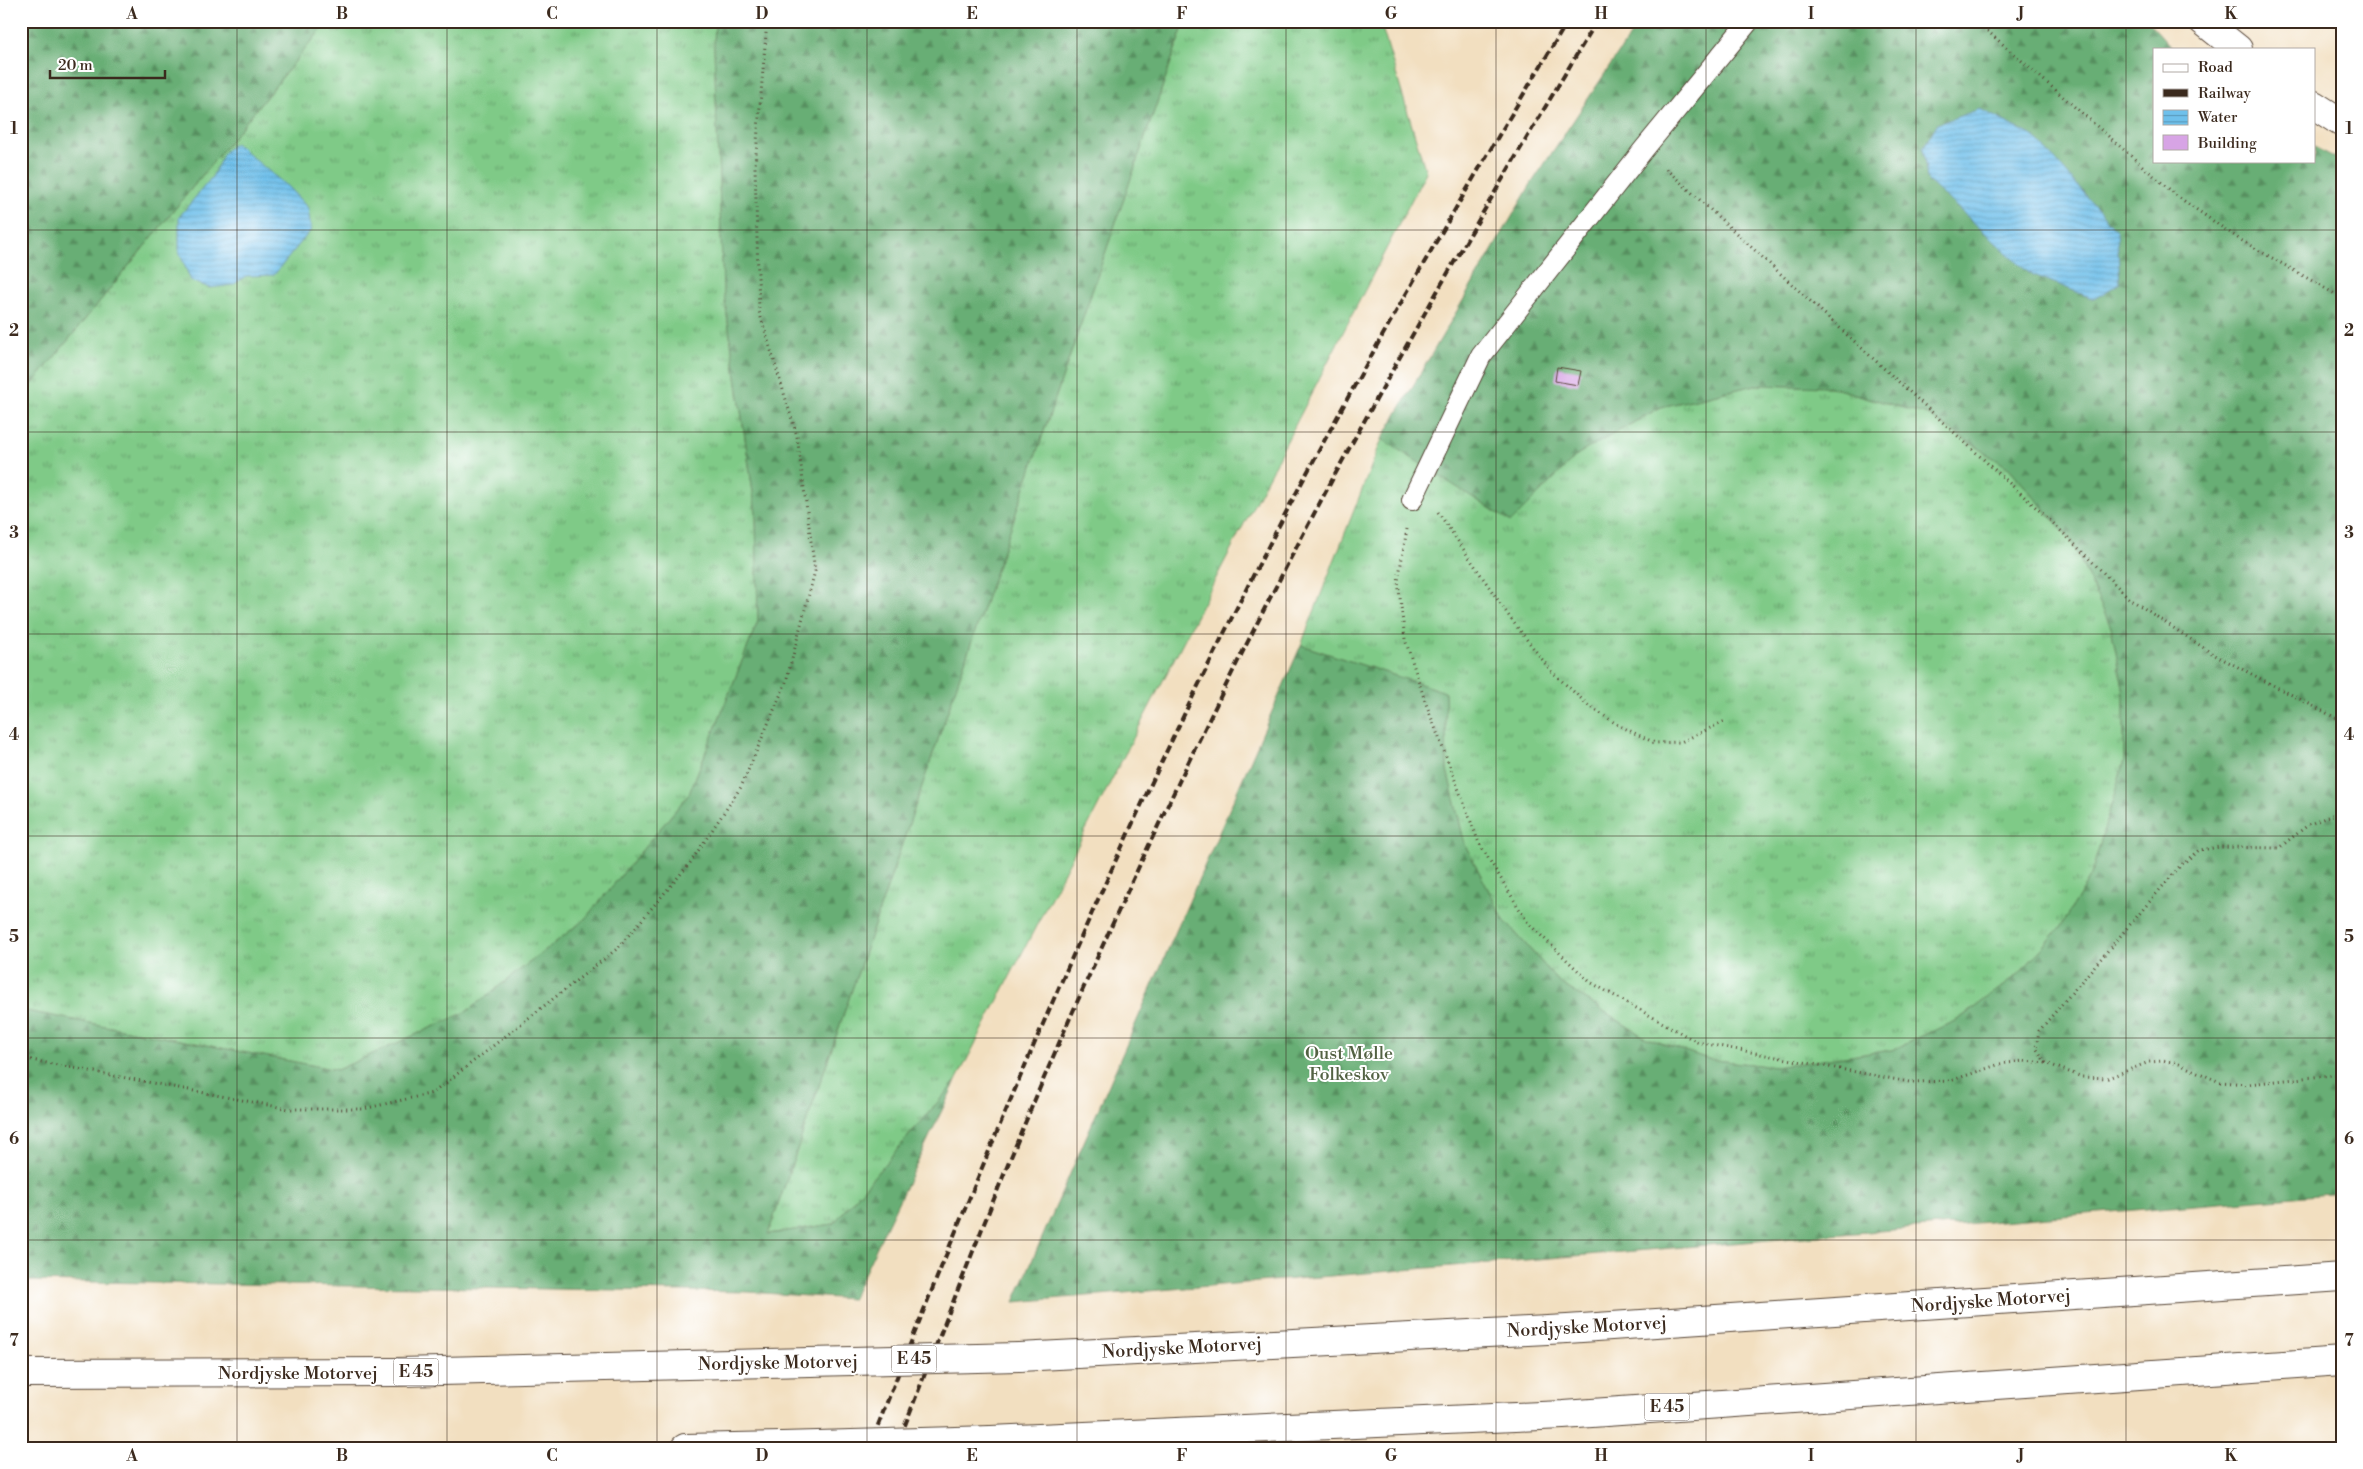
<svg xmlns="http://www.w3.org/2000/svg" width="2363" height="1469" font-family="'Libre Bodoni',serif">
<defs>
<pattern id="grass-tufts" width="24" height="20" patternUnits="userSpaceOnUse" patternTransform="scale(1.25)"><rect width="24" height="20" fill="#7fca87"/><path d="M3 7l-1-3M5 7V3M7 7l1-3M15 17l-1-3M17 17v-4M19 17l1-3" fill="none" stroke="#69a46e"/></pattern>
<pattern id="forest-firs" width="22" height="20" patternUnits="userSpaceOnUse" patternTransform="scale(1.25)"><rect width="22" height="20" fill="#67ae74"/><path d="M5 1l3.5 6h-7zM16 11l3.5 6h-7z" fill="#568e5f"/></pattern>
<pattern id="water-rules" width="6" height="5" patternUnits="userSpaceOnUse" patternTransform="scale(1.25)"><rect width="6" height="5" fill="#6fc0eb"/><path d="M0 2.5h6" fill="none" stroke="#5c9cbe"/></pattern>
</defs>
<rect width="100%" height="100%" fill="#fff"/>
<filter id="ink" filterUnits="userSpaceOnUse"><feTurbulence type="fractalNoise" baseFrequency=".02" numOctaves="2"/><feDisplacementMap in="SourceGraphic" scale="10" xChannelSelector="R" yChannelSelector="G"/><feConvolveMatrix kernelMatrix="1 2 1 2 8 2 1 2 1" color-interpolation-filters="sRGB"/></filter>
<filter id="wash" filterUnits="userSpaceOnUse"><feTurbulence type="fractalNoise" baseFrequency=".0096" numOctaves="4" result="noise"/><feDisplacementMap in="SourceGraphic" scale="20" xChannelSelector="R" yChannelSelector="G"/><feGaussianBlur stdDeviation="1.12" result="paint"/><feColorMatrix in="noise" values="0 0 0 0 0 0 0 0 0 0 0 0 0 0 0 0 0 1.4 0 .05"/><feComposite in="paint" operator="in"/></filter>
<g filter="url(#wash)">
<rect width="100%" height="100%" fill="#f2dfc0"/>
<path fill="url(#grass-tufts)" stroke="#5d7a52" d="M328,21h387l-1,26 9,241 33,225 2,108 -69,173 -105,126 -118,92 -129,58 -316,-60v-612z
M1185,21h195l46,151 -470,909 -123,143 -65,10z
M1755,385l76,2 97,28 81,53 62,72 40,87 13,66v68l-33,114 -31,53 -41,46 -60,45 -67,31 -117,17 -67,-8 -64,-22 -84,-54 -56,-63 -39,-75 -18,-75 -2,-78 -144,-47 81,-206 129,82 67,-67 83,-47z"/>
<path fill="url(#forest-firs)" stroke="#516c49" d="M21,21h307l-307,377z
M715,21h470l-417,1213 65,-10 123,-143 -104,218 -104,-7 -727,-11v-271l316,60 129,-58 118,-92 105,-126 69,-173 -2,-108 -33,-225 -9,-241z
M1640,21h508l25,28h-19v112h160v-14l28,14v1032l-1328,109 287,-657 144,47 2,78 18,75 39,75 56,63 84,54 64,22 67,8 117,-17 67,-31 60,-45 41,-46 31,-53 33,-114v-68l-13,-66 -40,-87 -62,-72 -81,-53 -97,-28 -76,-2 -94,22 -83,47 -67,68 -129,-83 149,-255z"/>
<path fill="url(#water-rules)" stroke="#557584" d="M1980,109l55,28 82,94 3,52 -26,16 -65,-26 -102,-93 -4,-32 14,-24z
M235,143l53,44 20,21 3,22 -37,45 -28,1 -13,9 -23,3 -19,-7 -12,-29v-35l33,-40 13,-26z"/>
<g id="blocks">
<path fill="#d7a4e5" d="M1557,367l24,4 -3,14 -23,-4z"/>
</g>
</g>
<g filter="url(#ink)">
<use href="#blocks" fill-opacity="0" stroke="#564536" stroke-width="1"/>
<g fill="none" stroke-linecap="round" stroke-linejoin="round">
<g stroke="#564536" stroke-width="22">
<path id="service" d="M1412,500l69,-144 163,-207 105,-128"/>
</g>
<g stroke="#564536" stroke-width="30">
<path id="tertiary" d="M2203,21l35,28
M2314,105l28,18"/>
</g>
<g stroke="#564536" stroke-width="30">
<path id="motorway" d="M1019,1357l548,-28 775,-52
M21,1373l377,-1 412,-10
M991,1440l572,-25 779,-54
M685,1448l97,-2"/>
</g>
<path stroke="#564536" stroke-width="3" stroke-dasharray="1 4" stroke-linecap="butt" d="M1976,21l201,175 62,43 103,59
M1666,169l387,354 77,76 83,55 129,67
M1438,512l73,107 40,52 37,34 30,20 37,18 26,-1 44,-21
M1407,529l-9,52 7,58 20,62 54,142 49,80 62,59 107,60 212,40 41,-1 50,-17 23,-3 23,2 36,14 26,1 41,-16 14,-1 16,3 41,18 28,2 94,-10
M21,1058l268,51h74l70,-16 185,-145 72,-85 51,-76 45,-105 29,-111 -18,-135 -38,-125 -4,-145 12,-145
M2046,1063l-10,-15 3,-17 142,-166 18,-15 21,-3 59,1 29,-23 34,-14"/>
<use href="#service" stroke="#fff" stroke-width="20"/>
<use href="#tertiary" stroke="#fff" stroke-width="28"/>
<use href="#motorway" stroke="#fff" stroke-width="28"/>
<path stroke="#3b2a1e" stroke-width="4" stroke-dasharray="8 4" stroke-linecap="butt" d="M869,1448c117,-298 241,-593 387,-878 96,-187 202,-369 312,-549
M896,1448c63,-161 125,-324 197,-481 81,-180 168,-358 263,-531 77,-140 158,-278 241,-415"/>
<g stroke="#564536" stroke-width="30" stroke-linecap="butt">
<path id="motorway-bridge" d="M810,1362l209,-5
M782,1446l209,-6"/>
</g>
<use href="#motorway-bridge" stroke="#fff" stroke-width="28"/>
</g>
</g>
<path fill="none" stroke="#3b2a1e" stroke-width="1" stroke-opacity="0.55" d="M237,21v1427M447,21v1427M657,21v1427M867,21v1427M1077,21v1427M1286,21v1427M1496,21v1427M1706,21v1427M1916,21v1427M2126,21v1427M21,230h2321M21,432h2321M21,634h2321M21,836h2321M21,1038h2321M21,1240h2321"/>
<g text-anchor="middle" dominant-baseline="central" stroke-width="4" stroke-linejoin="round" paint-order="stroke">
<g fill="#fff" stroke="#766a62" stroke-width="1">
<rect x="891.5" y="1345.5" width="45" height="27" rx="4"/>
<rect x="393.5" y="1358.5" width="45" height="27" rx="4"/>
<rect x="1644.5" y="1393.5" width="45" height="27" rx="4"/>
</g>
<g font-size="16" font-weight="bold" fill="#3b2a1e">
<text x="914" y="1359">E 45</text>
<text x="416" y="1372">E 45</text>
<text x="1667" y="1407">E 45</text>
</g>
<g font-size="18" fill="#536243" stroke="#fff">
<text x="1349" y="1053">Oust Mølle<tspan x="1349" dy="21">Folkeskov</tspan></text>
</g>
<g font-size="18" fill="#3b2a1e" stroke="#fff">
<text transform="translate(1991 1301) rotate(-4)">Nordjyske Motorvej</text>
<text transform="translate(1587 1327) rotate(-3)">Nordjyske Motorvej</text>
<text transform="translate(1182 1348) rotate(-3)">Nordjyske Motorvej</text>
<text transform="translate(778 1363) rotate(-1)">Nordjyske Motorvej</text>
<text x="298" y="1373">Nordjyske Motorvej</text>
</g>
</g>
<rect width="2363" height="1469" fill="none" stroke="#fff" stroke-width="55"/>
<rect x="2153" y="48" width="162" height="115" fill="#ffffff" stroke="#b1aaa5"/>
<rect x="2163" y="64" width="25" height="8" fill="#ffffff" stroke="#b1aaa5"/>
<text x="2198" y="72" font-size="15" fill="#3b2a1e">Road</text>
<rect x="2163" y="89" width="25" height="8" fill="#3b2a1e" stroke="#b1aaa5"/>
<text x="2198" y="98" font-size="15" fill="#3b2a1e">Railway</text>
<rect x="2163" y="110" width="25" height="15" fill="url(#water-rules)" stroke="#b1aaa5"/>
<text x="2198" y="122" font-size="15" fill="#3b2a1e">Water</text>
<rect x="2163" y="135" width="25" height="15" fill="#d7a4e5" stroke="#b1aaa5"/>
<text x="2198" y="148" font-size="15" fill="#3b2a1e">Building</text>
<path d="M50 70v8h115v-8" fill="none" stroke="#3b2a1e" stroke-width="2.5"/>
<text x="58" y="70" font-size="15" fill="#3b2a1e" stroke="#ffffff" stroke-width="4" paint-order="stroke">20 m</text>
<rect x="28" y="28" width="2308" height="1414" fill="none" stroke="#3b2a1e" stroke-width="2"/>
<g font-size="16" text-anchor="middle" font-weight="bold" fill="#3b2a1e">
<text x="132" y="19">A</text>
<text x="342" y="19">B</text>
<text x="552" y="19">C</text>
<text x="762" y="19">D</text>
<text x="972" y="19">E</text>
<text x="1182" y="19">F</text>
<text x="1391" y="19">G</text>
<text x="1601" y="19">H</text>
<text x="1811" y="19">I</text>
<text x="2021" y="19">J</text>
<text x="2231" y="19">K</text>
<text x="14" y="134">1</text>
<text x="2349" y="134">1</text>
<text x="14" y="336">2</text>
<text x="2349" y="336">2</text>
<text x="14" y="538">3</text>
<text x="2349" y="538">3</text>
<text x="14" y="740">4</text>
<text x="2349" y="740">4</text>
<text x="14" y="942">5</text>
<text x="2349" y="942">5</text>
<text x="14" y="1144">6</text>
<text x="2349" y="1144">6</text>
<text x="14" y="1346">7</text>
<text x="2349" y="1346">7</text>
<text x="132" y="1461">A</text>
<text x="342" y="1461">B</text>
<text x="552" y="1461">C</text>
<text x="762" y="1461">D</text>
<text x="972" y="1461">E</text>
<text x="1182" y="1461">F</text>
<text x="1391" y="1461">G</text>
<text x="1601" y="1461">H</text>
<text x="1811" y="1461">I</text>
<text x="2021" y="1461">J</text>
<text x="2231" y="1461">K</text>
</g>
</svg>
